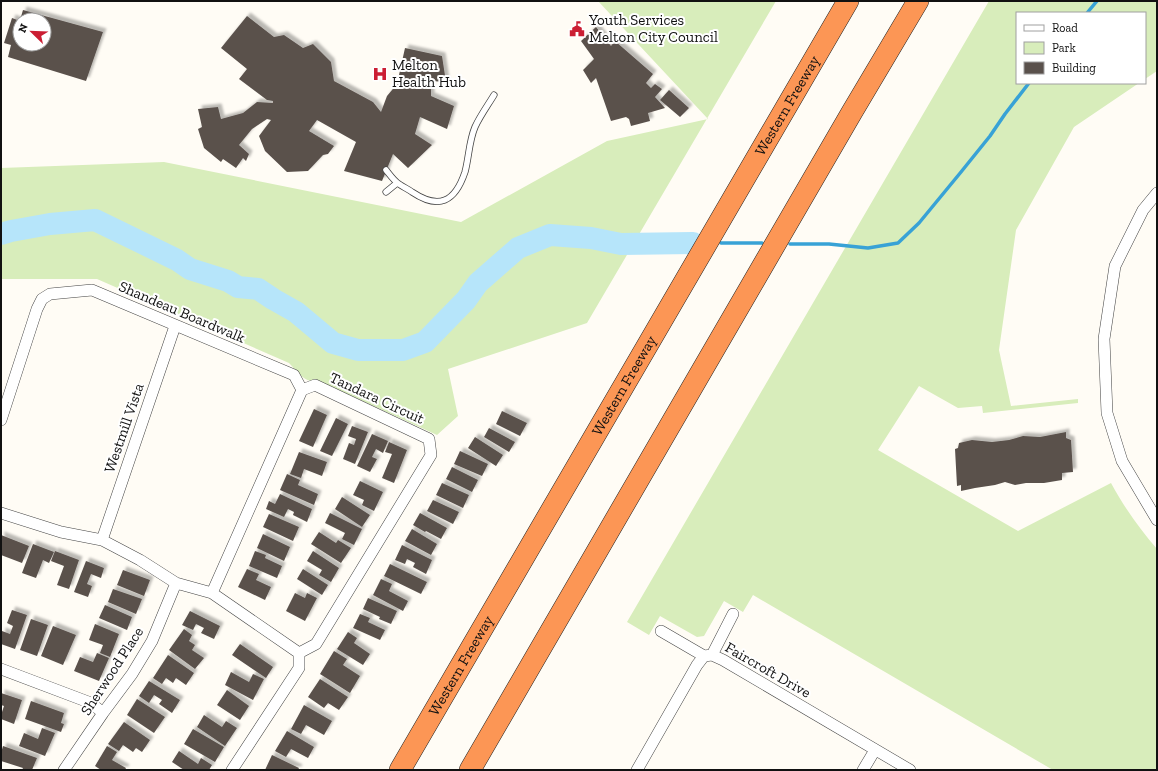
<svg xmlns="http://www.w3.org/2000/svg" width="1158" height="771" font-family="'Zilla Slab',serif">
<defs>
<filter id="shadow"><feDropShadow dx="3.5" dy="-3.5" stdDeviation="1" flood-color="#0004"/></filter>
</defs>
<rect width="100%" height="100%" fill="#fffcf5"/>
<path fill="#d8edbb" d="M598,1h178l-189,322 -139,46 10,47 -21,19 -114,-52c-19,-1 -22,-7 -34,-20l-192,-84h-96v-111l163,-6 297,60 146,-81 101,-22z
M989,1h168v70l-12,8v-66h-128v70h122l-65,44 -58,103 -17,120 12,56 67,-7v4l-95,10 -1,-7 -24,2 -39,-22 -41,64 140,81 93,-48c13,24 28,45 46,66v221h-104l-300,-175 -10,17 -19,-11 -20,35 -7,1 -37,-21 -11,19 -22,-13z"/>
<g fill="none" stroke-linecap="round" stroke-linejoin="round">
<path stroke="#38a2d6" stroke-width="3.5" d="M1087,13l10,-12
M721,243h41
M790,244h39l39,4 30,-5 21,-20 42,-51 29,-36 15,-22 24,-31"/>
<path stroke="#b6e5fa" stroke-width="22" d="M1,234l10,-3 39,-7 45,-4 82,40 13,9 38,12 10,6 20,2 15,10 23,13 37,31 25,7h45l22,-8 41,-42 12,-17 40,-35 32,-13 41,3 30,6 72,-1"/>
</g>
<path fill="#5a514c" filter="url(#shadow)" d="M23,10l80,22 -17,49 -78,-24 3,-12 -7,-2 8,-25 8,3v23h24v-24h-24z
M247,16l27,21 10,-2 19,13 10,-4 18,18 3,19 39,21 8,10 6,-16 10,-12 8,-36 37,8 4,26 -15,-1v15l23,10 -7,23 -27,-12 -5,17 17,11 -24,23 -15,-14 -11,27 -38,-10 12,-29 -39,-22 -8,11 25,15 -6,8 -5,1 -15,16 -21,1 -22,-21 -6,-15 12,-16 -4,-1 -15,10 -13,16 10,9 -3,7 -3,-3 -7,10 -13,-9 -2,3 -17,-14 -6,-19 4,-2 -4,-18 20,-2 3,12 22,-6 14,-11 16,1v-2l-6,-1 -28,-21 8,-10 -26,-21z
M596,27l15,19 4,-5 38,33 -7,9 5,5 4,-4 7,5 -7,8 10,11 -17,5 2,8 -19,5 -2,-7 -3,-2 -15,4 -15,-43 -5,5 -8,-13 11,-11 -13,-18z
M669,90l20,18 -9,9 -20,-17z
M314,409l13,6 -14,32 -14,-6z
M502,411l25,12 -7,13 -24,-12z
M336,418l12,6 -16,32 -12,-5z
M352,426l16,6 -13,32 -12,-5 6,-16 5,2 2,-6 -8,-3z
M489,428l26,14 -6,10 -25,-15z
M1066,432v6l5,2 2,32 -11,1v7l-18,3h-18l-11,2 -10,-3 -10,3 -20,3 -14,3v-6l-4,1 -2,-37 3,-1 1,-5 13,-3 20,2 17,-2 14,-4 17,1z
M372,434l16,7 -5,12 -7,-4 -4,8 5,2 -7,13 -13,-6z
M475,437l28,18 -7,11 -28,-18z
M389,442l18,8 -13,33 -12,-5 10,-24 -7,-2z
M460,451l28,13 -6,12 -28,-12z
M299,452l28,10 -5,14 -18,-7 -3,9 -11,-4z
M452,467l26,13 -6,12 -26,-13z
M287,474l13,6 -2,5 20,9 -4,11 -34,-15z
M360,481l23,11 -9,19 -12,-6 2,-5 -11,-5z
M442,483l27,12 -6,13 -27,-13z
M280,494l32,15 -5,13 -14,-7 1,-3 -6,-3 -4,8 -18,-8 3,-8 6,3z
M342,497l28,18 -8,12 -27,-18z
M433,500l26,12 -6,12 -26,-13z
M330,513l32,16 -8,16 -12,-6 3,-6 -20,-10z
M420,513l27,15 -6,11 -15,-8 -1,1 -12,-7z
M269,514l30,13 -6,14 -30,-14z
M412,529l25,15 -6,11 -26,-14z
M319,532l17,11 2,-3 13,8 -10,15 -30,-19z
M263,534l27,13 -6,14 -27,-13z
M1,535l28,11 -7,17 -21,-8z
M33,544l21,8 -5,11 -6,-3 -7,18 -14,-5z
M402,545l30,15 -6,14 -13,-7 2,-4 -8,-4 -2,5 -10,-4z
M55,551l24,9 -10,29 -12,-4 7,-19 -13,-5z
M255,551l11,4 -1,3 17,8 -5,12 -28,-12z
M313,551l26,17 -8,14 -12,-7 3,-5 -15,-9z
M86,561l18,7 -3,10 -10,-4 -4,10 5,2 -4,11 -14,-5z
M390,564l37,18 -6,12 -37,-18z
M247,569l12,5 -3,6 15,7 -6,13 -27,-13z
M303,569l25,16 -6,10 -25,-16z
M123,570l27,10 -6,16 -27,-11z
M381,579l11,5 -3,7 19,10 -5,10 -30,-16z
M113,589l29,10 -6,15 -28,-12z
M295,593l10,5 2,-5 10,5 -12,23 -19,-10z
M368,598l29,13 -6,13 -12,-5 1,-2 -17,-8z
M105,605l27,12 -5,13 -28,-12z
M12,610l15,5 -12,34 -14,-5 1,-13 8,3 3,-8 -6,-3z
M190,611l30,15 -6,13 -13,-6 3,-5 -8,-4 -3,6 -11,-5z
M360,614l10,4 -2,4 17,8 -5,10 -27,-12z
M31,619l17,6 -11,31 -17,-6z
M95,624l24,10 -9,23 -10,-4 3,-8 -14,-5z
M53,626l23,9 -13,30 -22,-9z
M184,629l8,6 -3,6 6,4 -3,5 12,8 -9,11 -26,-19z
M348,632l9,6 -3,5 16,11 -7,11 -26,-16z
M240,644l33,23 -7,11 -34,-23z
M334,651l13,8 -4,6 17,11 -10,17 -30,-19z
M97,653l12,5 -10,23 -25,-10 6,-14 13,5z
M168,655l26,18 -8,12 -10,-7 -3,5 -7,-5 -4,6 -9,-6z
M231,672l18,10 4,-8 11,5 -11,21 -28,-15z
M320,679l28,18 -9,13 -11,-7 -4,5 -16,-11z
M149,681l31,19 -8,13 -13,-9 3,-4 -8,-5 -5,8 -10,-7z
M227,690l22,16 -9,14 -23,-15z
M1,693l21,7 -8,24 -13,-5v-4l3,-9 -3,-1z
M137,699l28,18 -11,16 -27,-18z
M31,701l33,12 -3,10 3,1 -3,8 -36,-13z
M304,705l28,16 -8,14 -18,-10 -5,9 -10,-5z
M204,715l18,12 4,-6 11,7 -12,18 -28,-19z
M124,722l26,18 -8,12 -6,-4 -3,4 -10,-7 -4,6 -11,-7z
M42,728l13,5 -10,23 -26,-10 5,-13 14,6z
M193,729l31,18 -9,15 -31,-18z
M287,731l27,16 -6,11 -17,-9 -5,8 -11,-6z
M3,746l34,12 -5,12h-10l1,-2 -22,-7v-8z
M107,746l10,6 -5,8 14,8 -1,2h-24l-6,-4z
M179,751l19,13 3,-6 11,7 -3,5h-25l-12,-8z
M272,755l27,13 -1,2h-33z"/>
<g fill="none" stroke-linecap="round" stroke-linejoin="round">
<g stroke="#444" stroke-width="7">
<path id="service" d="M386,170c4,5 8,11 13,14 4,3 9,5 13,8 27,18 43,10 53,-20 4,-15 4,-31 10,-45 5,-11 13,-22 19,-32
M386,192l11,-9"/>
</g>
<g stroke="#444" stroke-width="12">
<path id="minor" d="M1157,193l-14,17 -28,56 -11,73 3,74 15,48 35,59
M1,420l36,-111 5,-10 8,-5 42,-4 202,85 8,15
M1,513l60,19 41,8 38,20 36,23 36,10 87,60
M102,540l73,-214
M212,593l90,-203 13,-5 114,54 2,16 -115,189 -17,9
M661,631l43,25
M712,655l21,-41
M1,669l90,34 12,10
M64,770l39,-57 29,-39 20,-33 24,-58
M232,770l67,-102v-15
M637,770l60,-105 7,-9 8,-1 11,5 187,110
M863,770l12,-20"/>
</g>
<g stroke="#222" stroke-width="22">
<g id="motorway">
<path id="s1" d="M400,770l448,-769"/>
<path d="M470,770l382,-658 66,-111"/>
</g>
</g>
<use href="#service" stroke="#fff" stroke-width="5.5"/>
<use href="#minor" stroke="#fff" stroke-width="11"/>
<use href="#motorway" stroke="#fc9655" stroke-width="21"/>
</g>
<defs>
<g id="civic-bare" transform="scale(1.2)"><path d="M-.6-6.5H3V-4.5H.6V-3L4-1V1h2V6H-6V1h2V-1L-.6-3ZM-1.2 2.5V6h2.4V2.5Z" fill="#cb1e33" stroke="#fff" stroke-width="2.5" paint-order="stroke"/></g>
<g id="hospital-bare" transform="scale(1.2)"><path d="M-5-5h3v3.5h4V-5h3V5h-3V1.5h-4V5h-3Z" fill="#cb1e33" stroke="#fff" stroke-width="2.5" paint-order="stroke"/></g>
</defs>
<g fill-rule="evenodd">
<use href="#civic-bare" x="577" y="29"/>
<use href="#hospital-bare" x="380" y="74"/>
</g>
<g text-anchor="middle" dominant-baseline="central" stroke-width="4" stroke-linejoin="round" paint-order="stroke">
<g font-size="15" fill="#111" stroke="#fff" text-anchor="start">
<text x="589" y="20">Youth Services<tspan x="589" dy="17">Melton City Council</tspan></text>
<text x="392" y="65">Melton<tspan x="392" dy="17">Health Hub</tspan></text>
</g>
<g font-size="15" fill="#111" stroke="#fff">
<text stroke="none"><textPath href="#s1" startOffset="769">Western Freeway</textPath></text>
<text transform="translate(182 312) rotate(23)">Shandeau Boardwalk</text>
<text stroke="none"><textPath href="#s1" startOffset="445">Western Freeway</textPath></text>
<text transform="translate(377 398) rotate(25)">Tandara Circuit</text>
<text transform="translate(124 428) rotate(-71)">Westmill Vista</text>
<text stroke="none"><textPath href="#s1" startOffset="121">Western Freeway</textPath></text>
<text transform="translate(768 670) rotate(30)">Faircroft Drive</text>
<text transform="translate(112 671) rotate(-57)">Sherwood Place</text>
</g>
</g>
<rect width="1158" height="771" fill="none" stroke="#111111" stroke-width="4"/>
<rect x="1016" y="12" width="130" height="72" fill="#ffffff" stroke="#a0a0a0"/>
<rect x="1024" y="25" width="20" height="6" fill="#ffffff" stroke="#a0a0a0"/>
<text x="1052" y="32" font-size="12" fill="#111111">Road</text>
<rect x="1024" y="42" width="20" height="12" fill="#d8edbb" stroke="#a0a0a0"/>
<text x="1052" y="52" font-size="12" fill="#111111">Park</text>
<rect x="1024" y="62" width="20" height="12" fill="#5a514c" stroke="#a0a0a0"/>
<text x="1052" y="72" font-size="12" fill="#111111">Building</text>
<g transform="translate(32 32) rotate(293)"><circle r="19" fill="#ffffff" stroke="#a0a0a0"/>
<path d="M0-3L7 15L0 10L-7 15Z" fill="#cb1e33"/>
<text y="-6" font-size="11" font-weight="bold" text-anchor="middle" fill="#111111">N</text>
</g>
</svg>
